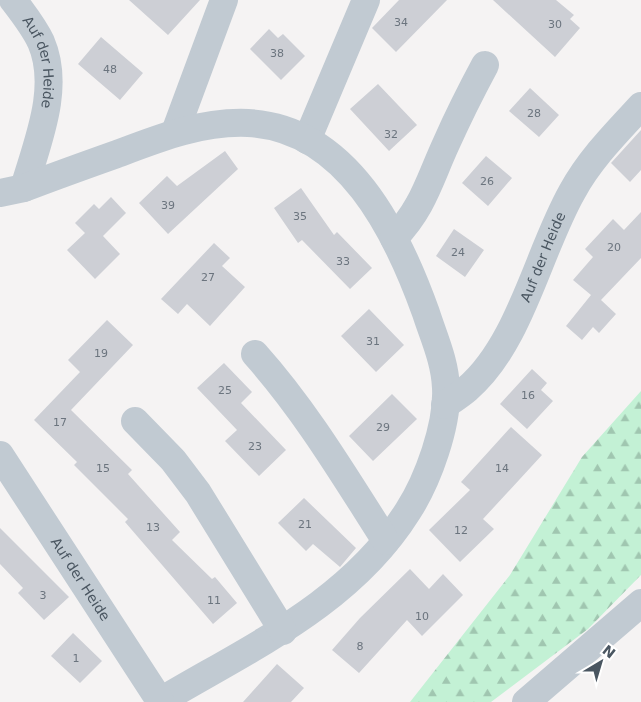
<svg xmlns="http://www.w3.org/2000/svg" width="641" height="702" font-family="'DejaVu Sans',sans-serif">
<defs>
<pattern id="forest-firs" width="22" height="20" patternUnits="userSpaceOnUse" patternTransform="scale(1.25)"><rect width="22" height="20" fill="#c3f1d5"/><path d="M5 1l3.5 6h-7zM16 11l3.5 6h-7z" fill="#a0c6b0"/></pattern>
</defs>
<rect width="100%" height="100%" fill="#f5f3f3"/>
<path fill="url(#forest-firs)" d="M641,391v184l-53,54 -97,73h-81l100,-127 72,-118z"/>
<path fill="#cdcfd5" d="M129,0h71l-32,35z
M399,0h48l-51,52 -24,-24z
M493,0h63l18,15 -4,4 10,9 -25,29z
M269,29l9,9 5,-4 22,22 -24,24 -31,-31z
M101,37l42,36 -23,27 -42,-36z
M378,84l39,41 -28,26 -39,-42z
M530,88l29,27 -20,22 -30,-26z
M641,130v40l-11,12 -19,-19z
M225,151l13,18 -70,65 -29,-31 28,-27 10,10z
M486,156l26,22 -24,28 -26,-23z
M301,188l33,47 3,-3 35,36 -22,21 -48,-49 -4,3 -24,-35z
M111,197l15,16 -23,23 17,18 -25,25 -28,-29 18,-17 -10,-10 19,-19 5,5z
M641,212v46l-40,42 15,14 -17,19 -6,-6 -11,13 -16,-14 25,-31 -18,-15 20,-23 -8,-8 28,-30 11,11z
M454,229l30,21 -19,27 -29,-21z
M214,243l16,15 -8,8 23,21 -35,39 -23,-22 -9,10 -17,-15z
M369,309l35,36 -28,27 -35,-36z
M107,320l26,25 -62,65 61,60 -4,4 52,58 -8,8 40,39 3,-2 22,26 -24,21 -88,-102 3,-3 -54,-54 3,-3 -43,-42 46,-48 -12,-12z
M224,363l28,29 -11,11 45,47 -27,26 -34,-35 12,-11 -40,-42z
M532,369l15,14 -6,7 12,11 -26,28 -27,-25z
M392,394l25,25 -44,42 -24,-25z
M511,427l31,28 -59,64 11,10 -34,33 -31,-32 41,-40 -9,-8z
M304,498l52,50 -16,19 -27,-23 -7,7 -28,-28z
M0,528l69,69 -25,23 -26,-27 5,-5 -23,-24z
M410,569l19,20 14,-15 20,21 -41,41 -15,-16 -48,53 -27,-23 28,-32z
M73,633l29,28 -22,22 -29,-27z
M277,664l27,24 -13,14h-48z"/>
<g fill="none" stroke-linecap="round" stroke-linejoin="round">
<g stroke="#c1cad2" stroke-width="28">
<path id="s1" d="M13,0c10,13 21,27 28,42 20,46 -4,101 -17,146"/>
<path d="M175,132l49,-132"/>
<path d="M307,140l59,-140"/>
<path d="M0,193l24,-5c31,-12 62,-23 93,-34 42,-16 85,-33 131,-31 99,5 149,109 178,190 8,25 19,48 20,75 2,37 -18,92 -38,123 -58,93 -159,137 -249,191"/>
<path d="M394,238c29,-30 35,-57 52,-94 12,-27 25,-53 39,-79"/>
<path d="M255,354c51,57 90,123 131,187"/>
<path id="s2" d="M445,405c7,-5 15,-10 22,-16 53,-45 71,-137 105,-197 18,-33 44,-59 69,-86"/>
<path d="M135,421l38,39 25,33 85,138"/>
<path id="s3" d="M0,455l160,246"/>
<path d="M526,702l115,-99"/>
</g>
</g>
<g text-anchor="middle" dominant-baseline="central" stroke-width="4" stroke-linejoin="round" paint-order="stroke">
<g font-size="11" fill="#6b747e">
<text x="401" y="22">34</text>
<text x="555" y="24">30</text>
<text x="277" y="53">38</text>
<text x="110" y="69">48</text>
<text x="534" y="113">28</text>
<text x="391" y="134">32</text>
<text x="487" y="181">26</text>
<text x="168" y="205">39</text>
<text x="300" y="216">35</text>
<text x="614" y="247">20</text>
<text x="458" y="252">24</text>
<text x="343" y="261">33</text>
<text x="208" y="277">27</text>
<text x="373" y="341">31</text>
<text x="101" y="353">19</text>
<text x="225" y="390">25</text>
<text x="528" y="395">16</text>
<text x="60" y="422">17</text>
<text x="383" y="427">29</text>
<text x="255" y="446">23</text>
<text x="103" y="468">15</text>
<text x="502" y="468">14</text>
<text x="305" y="524">21</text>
<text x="153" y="527">13</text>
<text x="461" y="530">12</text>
<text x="43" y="595">3</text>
<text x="214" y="600">11</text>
<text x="422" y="616">10</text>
<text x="360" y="646">8</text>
<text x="76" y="658">1</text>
</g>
<g font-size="14" fill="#4a5661" stroke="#fff">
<text stroke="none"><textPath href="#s1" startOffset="70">Auf der Heide</textPath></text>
<text stroke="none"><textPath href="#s2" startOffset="181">Auf der Heide</textPath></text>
<text stroke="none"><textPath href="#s3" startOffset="148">Auf der Heide</textPath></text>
</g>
</g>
<g transform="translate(601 662) rotate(38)" stroke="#ffffff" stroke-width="4" paint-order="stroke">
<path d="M0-4L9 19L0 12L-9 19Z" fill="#4a5661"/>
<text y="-8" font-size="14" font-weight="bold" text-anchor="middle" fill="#4a5661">N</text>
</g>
</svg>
